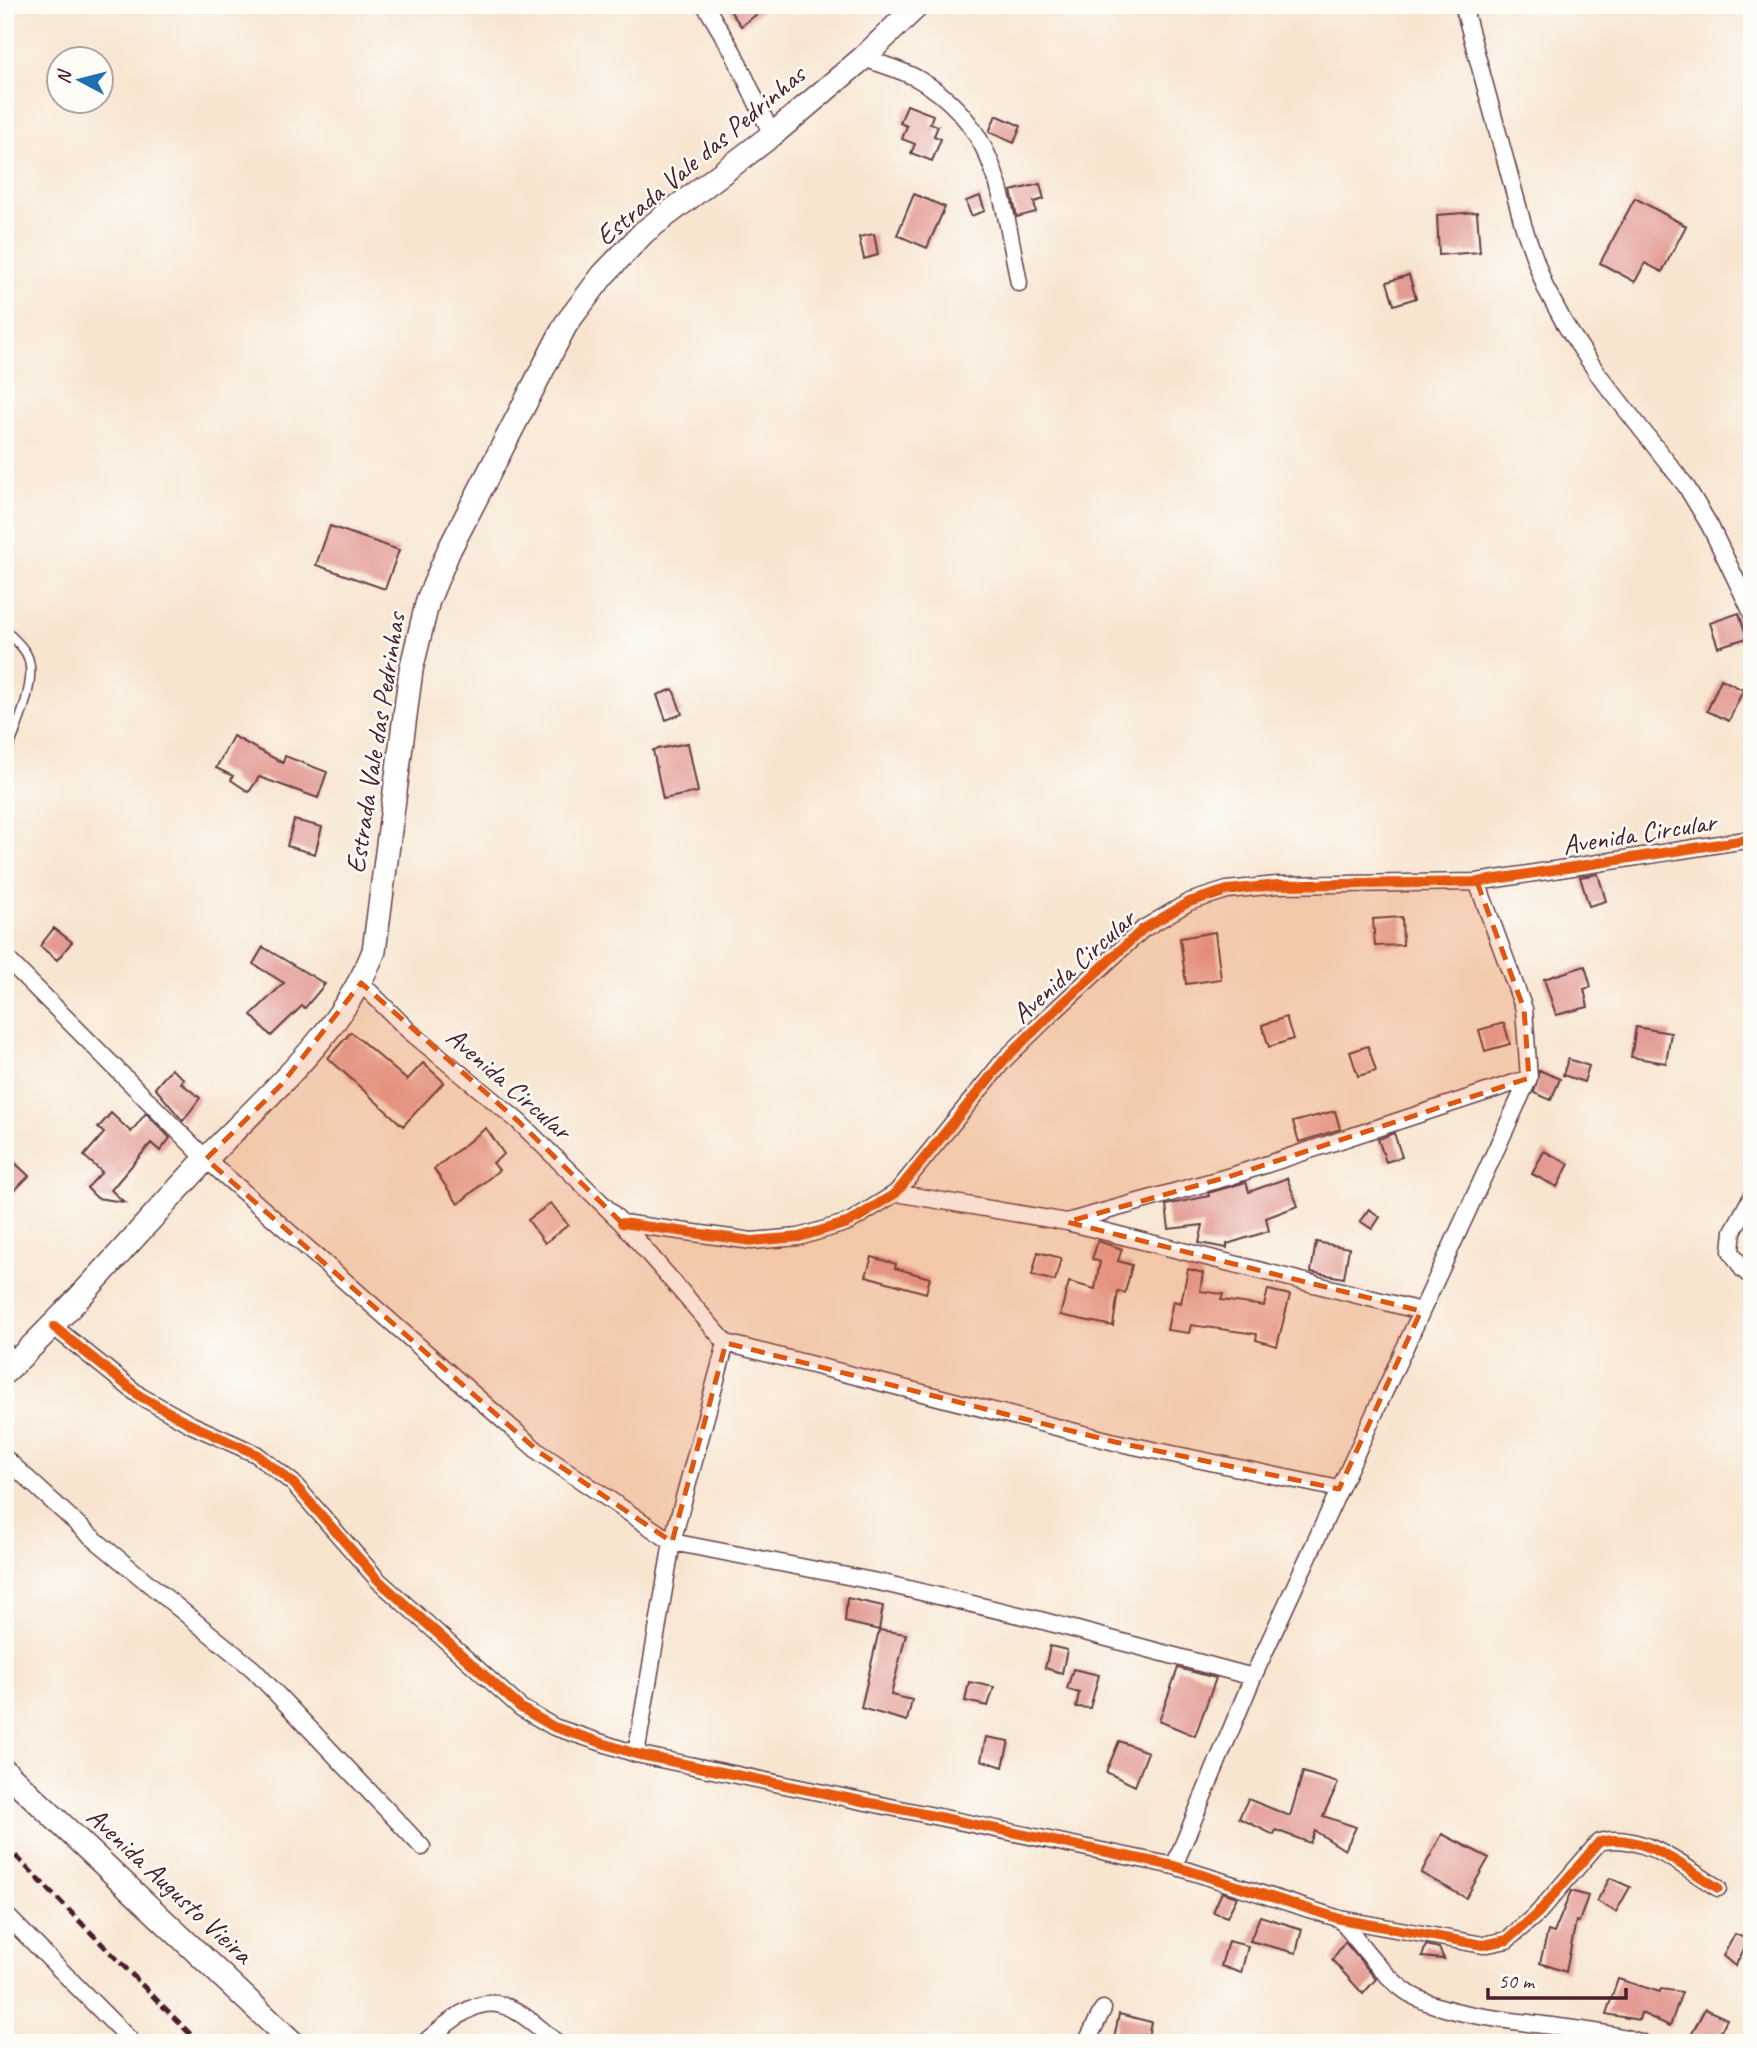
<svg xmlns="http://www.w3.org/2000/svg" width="1757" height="2048" font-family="Caveat,sans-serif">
<rect width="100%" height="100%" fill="#fdfcf7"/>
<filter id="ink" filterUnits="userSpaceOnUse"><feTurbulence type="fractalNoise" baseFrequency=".0143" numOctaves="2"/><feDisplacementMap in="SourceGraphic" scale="14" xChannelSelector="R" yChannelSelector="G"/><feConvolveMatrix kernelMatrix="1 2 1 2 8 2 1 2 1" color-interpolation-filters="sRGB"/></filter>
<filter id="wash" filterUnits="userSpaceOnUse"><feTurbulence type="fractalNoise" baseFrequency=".00686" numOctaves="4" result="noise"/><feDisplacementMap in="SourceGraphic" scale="28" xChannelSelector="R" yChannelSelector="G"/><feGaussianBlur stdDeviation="1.57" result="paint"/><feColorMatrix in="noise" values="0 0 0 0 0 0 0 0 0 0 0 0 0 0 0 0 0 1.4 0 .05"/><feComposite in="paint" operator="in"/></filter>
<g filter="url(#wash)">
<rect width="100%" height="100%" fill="#f7e5d0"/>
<g id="blocks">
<path fill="#e39b94" d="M726,5h43l-28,21z
M907,105l26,10 -3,8 8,3 -4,10 7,3 -9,22 -21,-8 4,-9 -13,-5 5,-13 -7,-3z
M996,115l25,11 -7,17 -25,-11z
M1040,184l4,15 -10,3 2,10 -19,5 -6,-26z
M914,194l31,13 -18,41 -30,-13z
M980,196l5,15 -14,5 -5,-15z
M1635,198l51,28 -24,46 -17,-9 -10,19 -35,-19z
M1477,212l3,40 -41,3 -2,-40z
M874,234l4,21 -14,4 -5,-22z
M1409,275l7,23 -22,7 -7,-23z
M330,526l69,24 -14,39 -69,-24z
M1739,613l8,25 -29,9 -8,-24z
M1721,679l22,11 -14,31 -22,-10z
M673,689l9,25 -16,6 -9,-25z
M233,736l50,27 2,-7 42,16 -9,26 -59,-21 -10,15 -18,-12 2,-4 -17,-8z
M688,743l10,49 -35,7 -10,-49z
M294,820l28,7 -7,27 -28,-8z
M1598,874l8,27 -17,5 -9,-29z
M1402,917l1,28 -28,1 -2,-27z
M54,928l18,14 -15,18 -17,-14z
M1215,932l6,47 -35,5 -6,-46z
M263,947l62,37 -20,24 -3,-2 -31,30 -20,-21 33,-32 -31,-19z
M1585,966l6,21 -7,2 4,18 -32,8 -12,-36z
M1286,1017l7,22 -24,8 -7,-22z
M1504,1023l6,21 -25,7 -6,-21z
M1636,1027l35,6 -5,30 -35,-6z
M351,1032l56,48 16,-17 21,19 -41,44 -75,-68z
M1368,1046l8,25 -18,5 -8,-24z
M1568,1059l21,7 -5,16 -21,-7z
M171,1069l13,10 -3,4 19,15 -17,23 -28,-33z
M1539,1070l21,9 -9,21 -17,-7z
M1335,1111l5,18 -41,13 -6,-20z
M111,1113l20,19 15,-19 24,25 -10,13 -9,-8 -40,47 13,12 -27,-4 -10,-10 15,-16 -18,-16 20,-23 -6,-5z
M486,1128l18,26 -11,9 6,7 -41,34 -24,-35z
M1394,1133l8,24 -16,5 -8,-23z
M1544,1151l25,13 -12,23 -25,-13z
M13,1161l16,15 -14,14 -10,-10v-11z
M1287,1178l11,28 -32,12 3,13 -42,13v4l-28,-5 4,-18 -34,4 -3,-24 43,-9 -1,-3 38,-11 3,10z
M551,1203l17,22 -23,18 -17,-23z
M1369,1209l11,8 -8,12 -12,-8z
M1098,1241l24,8 -4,12 14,4 -7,28 -7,-2 -5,35 -53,-11 9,-33 26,7 5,-27 -8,-3z
M1316,1242l33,6 -5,30 -33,-6z
M1038,1252l23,6 -6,23 -23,-6z
M872,1257l24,7 -1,4 35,10 -4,15 -60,-17z
M1188,1269l15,4 -3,18 23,3 -2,6 43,6 4,-16 22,5 -13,51 -21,-6 1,-6 -66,-9 -2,8 -22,-3 6,-29 8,2z
M847,1598l36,8 -4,24 -34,-8z
M879,1630l27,4 -15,61 21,5 -5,21 -46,-13z
M1050,1646l17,4 -5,23 -17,-5z
M1178,1668l38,10 -21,58 -36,-15z
M1073,1669l26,6 -9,33 -14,-1 3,-14 -12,-4z
M969,1682l25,5 -6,19 -23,-5z
M986,1737l23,4 -6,26 -22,-7z
M1119,1741l29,11 -13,34 -29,-14z
M1303,1772l35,11 -15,33 33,11 -11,23 -30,-19 -5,12 -34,-13 -2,5 -35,-17 9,-19 42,17z
M1442,1834l47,24 -23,40 -45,-25z
M1610,1878l20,9 -14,25 -19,-11z
M1571,1891l17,5 -9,26 -3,-1 -10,51 -26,-9 8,-32 6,2z
M1222,1892l15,5 -10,20 -14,-5z
M1260,1916l42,13 -6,24 -46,-12z
M1735,1934l14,6 -14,26 -12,-10z
M1228,1941l20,5 -7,27 -20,-7z
M1345,1942l31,37 -13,15 -31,-34z
M1426,1945l13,3 5,11 -22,-2z
M1618,1979l42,13 1,-3 21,3 -12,34 -29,-13 -2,7 -33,-6z
M1705,2009l22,10 -12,24h-16l-9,-6z
M1119,2014l32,8 -4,21h-34z"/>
</g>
</g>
<g filter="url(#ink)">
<use href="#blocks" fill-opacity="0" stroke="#643d44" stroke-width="2"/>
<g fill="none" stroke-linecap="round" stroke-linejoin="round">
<g stroke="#643d44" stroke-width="11">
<path id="lane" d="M5,630c7,7 18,16 22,25 12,25 -12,77 -22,102
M5,1345l11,12"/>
</g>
<g stroke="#643d44" stroke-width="19">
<path id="street" d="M705,5l28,47 39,83
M1463,5l61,223 21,59 21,39 32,48 88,112 24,40 42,87
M863,58c18,6 39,12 55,21 80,45 85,124 101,204
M5,957l201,202 282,248 51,45 133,90 211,41 153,36 217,58
M361,983l47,47 110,91 104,102 104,120 389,99 224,47
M896,1193l171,29 354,89
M1752,1196l-19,35 -2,20 12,19 9,7
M1067,1222l164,-46 298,-98
M622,1223l130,18 47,-4 50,-15 47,-29 108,-133 44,-43 95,-88 46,-27 38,-12 50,-5 200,-3 275,-43
M54,1327l86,69 52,29 64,29 37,29 85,97 143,128 33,19 82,27 538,112 166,53 143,26 24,-5 31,-27 61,-71c42,-11 85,25 119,46
M5,1458l82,75 166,136 169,178
M636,1754l36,-212 54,-199
M1174,1866l79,-189 276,-599 -5,-69 -47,-127
M5,1914l128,129
M1340,1919c20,24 39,52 64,71 48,36 176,31 239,53
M424,2043c60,-52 74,-53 133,0
M1086,2043l17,-34"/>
</g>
<g stroke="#643d44" stroke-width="26">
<path id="secondary" d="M5,1372c72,-67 133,-141 200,-212 61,-64 136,-125 169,-209l37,-281 17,-70 21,-50 117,-226 37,-49 41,-43 128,-97 91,-77 55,-53
M5,1771l288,272"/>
</g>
<use href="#lane" stroke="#fff" stroke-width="8"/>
<use href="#street" stroke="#fff" stroke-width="16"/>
<use href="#secondary" stroke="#fff" stroke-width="23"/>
<path stroke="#4a1f2b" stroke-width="5" stroke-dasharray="10 5" stroke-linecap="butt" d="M5,1845l194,198"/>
<g stroke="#fdfcf7" stroke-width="15">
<path id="cycleway" d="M622,1223l130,18 47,-4 50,-15 47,-29 108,-133 44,-43 95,-88 46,-27 38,-12 50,-5 200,-3 275,-43
M54,1327l86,69 52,29 64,29 37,29 85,97 143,128 33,19 82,27 538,112 166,53 143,26 24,-5 31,-27 61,-71c42,-11 85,25 119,46"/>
</g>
<use href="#cycleway" stroke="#e8590c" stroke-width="10"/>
</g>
</g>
<path fill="#e0560e" fill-opacity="0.2" stroke="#e0560e" stroke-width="5" stroke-dasharray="14 9" stroke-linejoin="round" d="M1477,882l47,127 5,69 -298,98 -164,46 354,89 -82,178 -224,-47 -389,-99 -54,199 -133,-90 -333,-293 75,-74 80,-102 157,138 104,102 130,18 47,-4 50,-15 47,-29 108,-133 139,-131 46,-27 38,-12 50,-5z"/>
<g text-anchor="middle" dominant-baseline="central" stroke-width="5" stroke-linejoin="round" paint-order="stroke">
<g font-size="28" fill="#4a1f2b" stroke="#fdfcf7">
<text transform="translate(700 155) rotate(-40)">Estrada Vale das Pedrinhas</text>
<text transform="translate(375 743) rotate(-81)">Estrada Vale das Pedrinhas</text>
<text transform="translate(1639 833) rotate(-9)">Avenida Circular</text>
<text transform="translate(1073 966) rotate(-42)">Avenida Circular</text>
<text transform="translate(509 1083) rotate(41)">Avenida Circular</text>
<text transform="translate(170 1885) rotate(43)">Avenida Augusto Vieira</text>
</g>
</g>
<rect width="1757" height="2048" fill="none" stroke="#fdfcf7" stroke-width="28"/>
<g transform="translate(80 80) rotate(277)"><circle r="33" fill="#fdfcf7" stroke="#b5a4a5" stroke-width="2"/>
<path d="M0-5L12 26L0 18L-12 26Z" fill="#1f6fb2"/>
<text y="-10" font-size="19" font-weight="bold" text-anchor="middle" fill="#4a1f2b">N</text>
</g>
<path d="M1488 1988v10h138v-10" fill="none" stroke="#4a1f2b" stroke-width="3.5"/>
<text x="1498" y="1988" font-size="21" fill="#4a1f2b" stroke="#fdfcf7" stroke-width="5" paint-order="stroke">50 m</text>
</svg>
